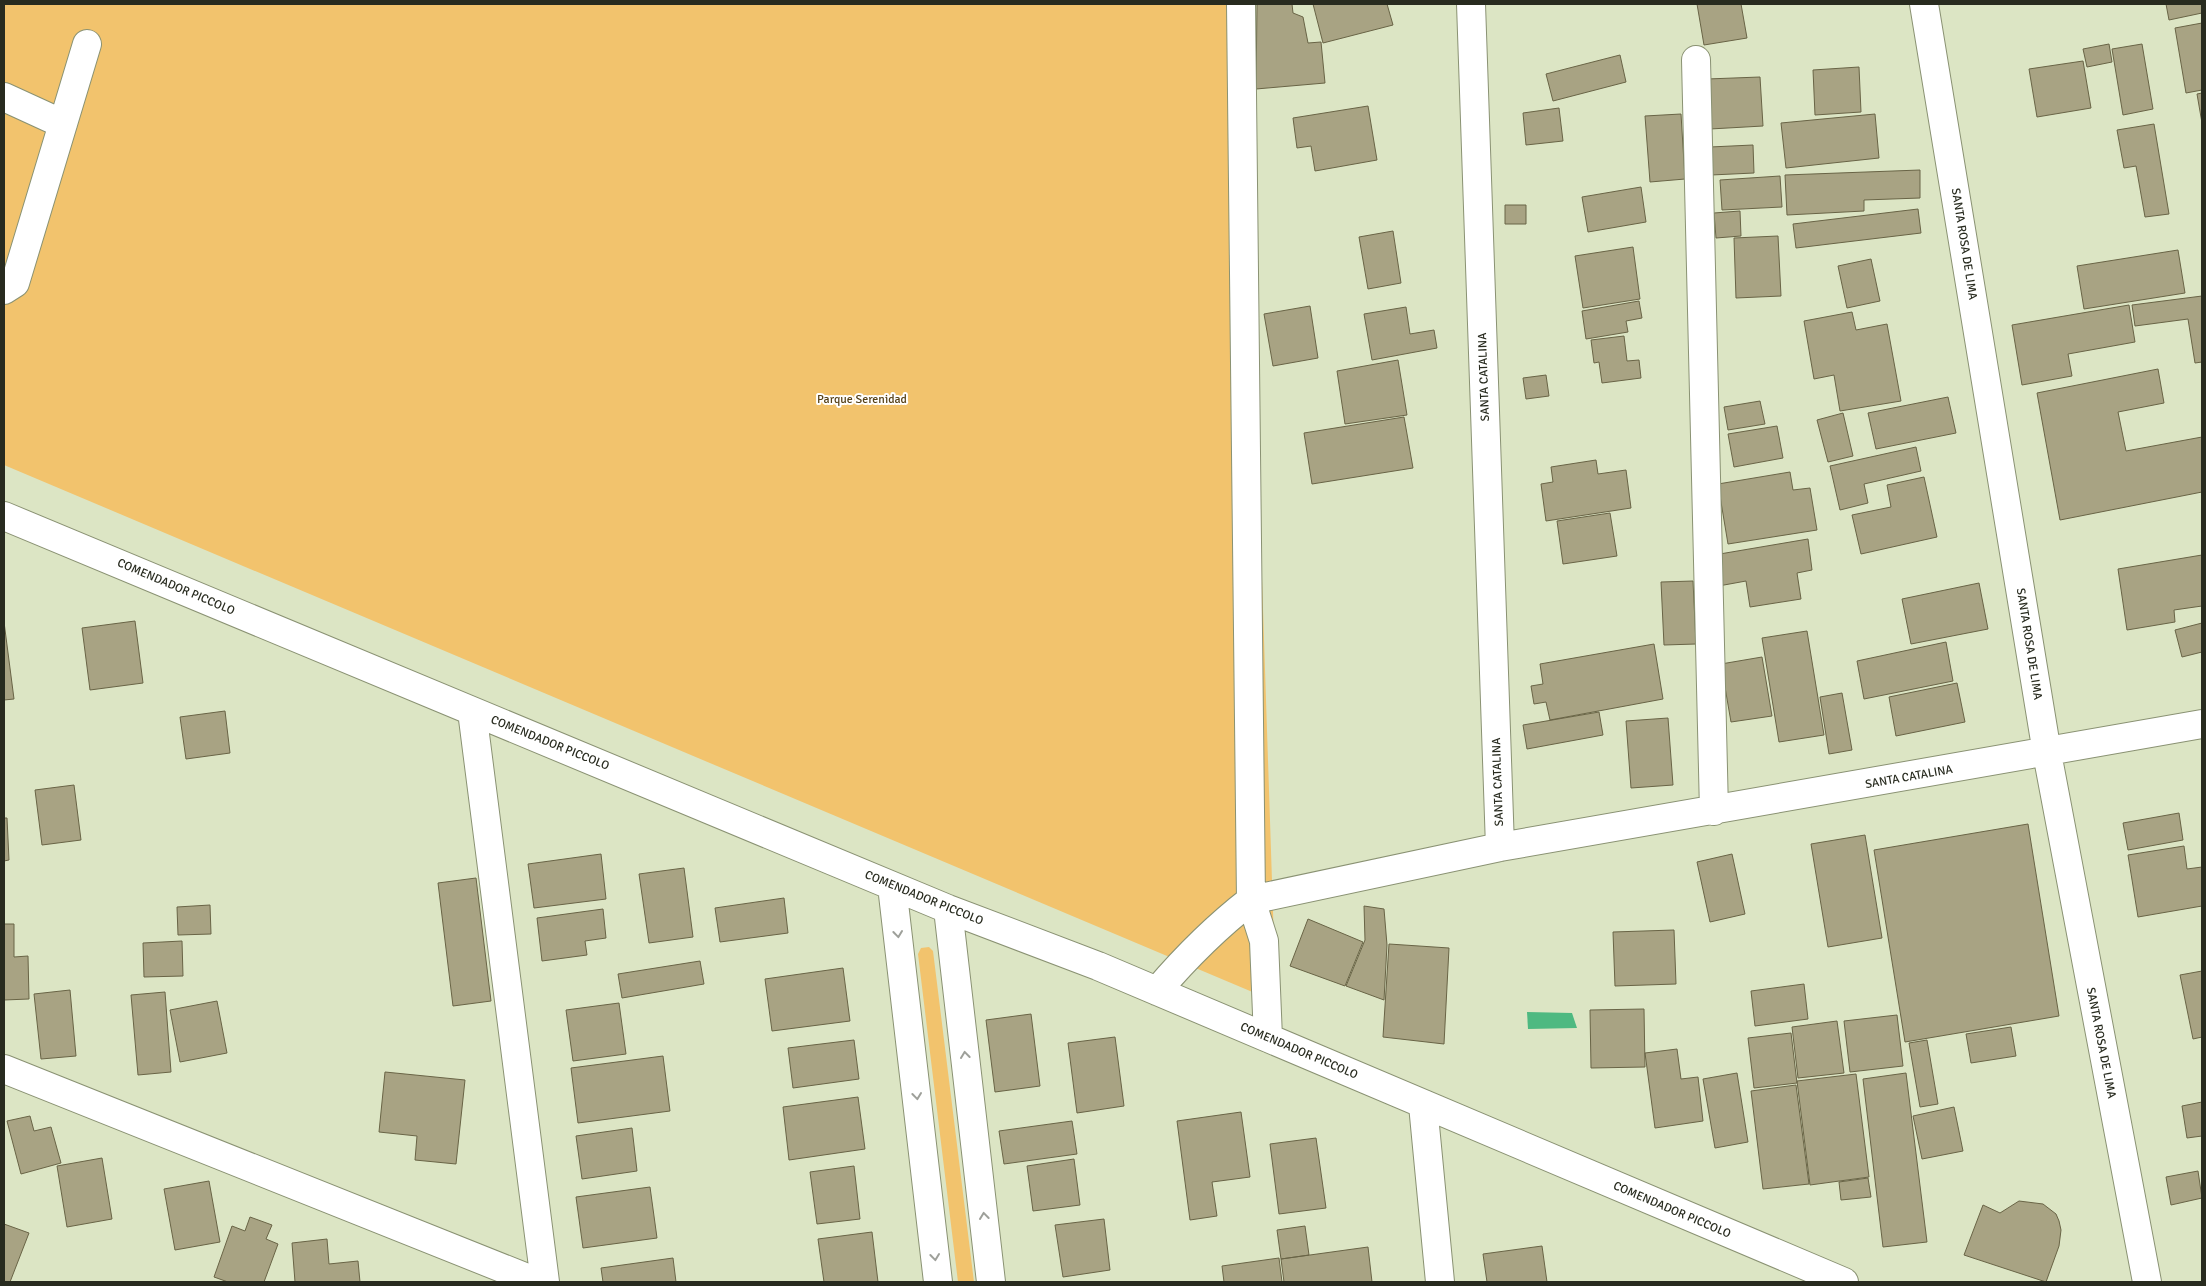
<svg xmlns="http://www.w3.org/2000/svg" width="2206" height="1286" font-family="Signika,sans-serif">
<rect width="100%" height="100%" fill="#dce5c4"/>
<path fill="#f2c36d" d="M4,4h1239l33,998 -1272,-537z
M929,947l4,4 41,331h-16l-40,-328 3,-6z"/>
<path fill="#4eb981" d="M1527,1012l45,1 5,15 -49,1z"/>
<path fill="#a8a383" stroke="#696446" d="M1257,4h35l1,9 10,4 5,26 13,-1 4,41 -69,6z
M1313,4h74l6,21 -70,18z
M1697,4h44l6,34 -43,7z
M2166,4h36v9l-33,7z
M2202,23v67l-16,3 -11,-65z
M2109,44l3,18 -25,5 -4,-18z
M2142,44l11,65 -30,6 -11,-66z
M1620,55l6,27 -73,19 -7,-27z
M2083,61l8,47 -54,9 -8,-48z
M1859,67l2,45 -46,3 -2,-45z
M1760,77l3,49 -53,3 -3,-50z
M2202,93v30l-5,-29z
M1368,106l9,54 -62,11 -4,-25 -14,2 -4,-30z
M1559,108l4,33 -37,4 -3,-32z
M1681,114l4,65 -35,3 -5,-66z
M1875,114l4,44 -93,10 -5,-45z
M2154,124l15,90 -24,3 -9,-51 -12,2 -7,-38z
M1753,145l1,28 -43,2 -1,-28z
M1920,170v28l-56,2v11l-77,4 -2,-40z
M1780,176l2,31 -60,3 -2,-30z
M1641,187l5,35 -58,10 -6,-35z
M1505,205h21v19h-21z
M1918,209l3,24 -125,15 -3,-24z
M1740,211l1,25 -25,2 -2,-25z
M1393,231l8,52 -33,6 -9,-52z
M1778,236l3,60 -45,2 -2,-60z
M1633,247l7,52 -57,9 -8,-52z
M2178,250l7,43 -101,16 -7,-43z
M1871,259l9,42 -33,7 -9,-42z
M2202,296v66l-7,1 -7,-44 -53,7 -3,-21z
M1639,301l3,17 -16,3 2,11 -42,7 -4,-28z
M2129,305l6,37 -67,12 4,22 -50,9 -10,-60z
M1310,306l8,52 -45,8 -9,-52z
M1406,307l4,27 24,-4 3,18 -65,12 -8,-46z
M1852,312l4,18 31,-6 14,77 -61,10 -6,-36 -20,4 -10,-58z
M1624,336l3,25 12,-1 2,18 -39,5 -3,-21 -5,1 -3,-23z
M1398,360l9,55 -62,9 -8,-53z
M2158,369l6,34 -46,9 8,39 76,-14v55l-142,28 -23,-127z
M1546,375l3,21 -23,3 -3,-21z
M1948,397l8,36 -80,16 -8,-36z
M1760,401l5,23 -37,6 -4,-23z
M1843,413l10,43 -25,6 -11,-42z
M1404,417l9,51 -101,16 -8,-51z
M1777,426l6,32 -49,9 -6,-33z
M1916,447l5,24 -57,13 4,19 -28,7 -10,-44z
M1596,460l2,14 28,-4 5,38 -85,13 -5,-37 12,-2 -2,-15z
M1790,472l3,18 17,-2 7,42 -89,14 -10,-60z
M1924,477l13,60 -76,17 -9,-39 39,-8 -4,-22z
M1610,513l7,43 -54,8 -6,-43z
M1808,539l4,31 -15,3 4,26 -51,8 -4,-26 -33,6 -5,-31z
M2202,555v51l-28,4 1,12 -48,8 -9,-61z
M1693,581l3,63 -32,1 -3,-63z
M1979,583l9,46 -77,15 -9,-45z
M135,621l8,62 -53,7 -8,-62z
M4,622l10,77 -10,1z
M2202,623v29l-20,5 -7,-27z
M1807,631l17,104 -45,7 -17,-104z
M1946,642l7,39 -89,18 -7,-38z
M1654,644l9,55 -113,21 -4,-18 -12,2 -3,-18 12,-2 -3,-20z
M1762,657l10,59 -41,6 -10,-58z
M1957,683l8,39 -69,14 -7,-39z
M1842,693l10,57 -23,4 -9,-57z
M225,711l5,42 -44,6 -6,-42z
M1599,712l4,23 -76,14 -4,-24z
M1668,718l5,67 -42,3 -5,-67z
M74,785l7,55 -39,5 -7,-55z
M2179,813l4,27 -55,10 -5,-27z
M4,818h3l2,42 -5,1z
M2028,824l31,192 -154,26 -31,-192z
M1865,835l17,103 -54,9 -17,-103z
M2184,846l3,23 15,-2v39l-64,11 -10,-62z
M601,854l5,45 -72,9 -6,-44z
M1732,854l13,60 -35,8 -13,-60z
M684,868l9,69 -44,6 -10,-69z
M476,878l15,123 -38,5 -15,-123z
M784,898l4,35 -68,9 -5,-34z
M210,905l1,29 -33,1 -1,-28z
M1364,906l20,3 3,36 -3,55 -38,-14 19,-46z
M603,909l3,29 -21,3 2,14 -45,6 -5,-43z
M1308,919l55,23 -18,44 -55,-20z
M4,924h10v33l14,-1 1,43 -25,1z
M1674,930l2,54 -61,2 -2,-54z
M182,941l1,35 -39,1 -1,-34z
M1389,944l60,4 -5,96 -61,-7z
M700,961l4,23 -82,14 -4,-24z
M843,968l7,53 -78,10 -7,-52z
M2202,971v66l-9,2 -13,-64z
M1804,984l4,35 -53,7 -4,-35z
M70,990l6,66 -35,3 -7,-65z
M165,992l6,80 -33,3 -7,-80z
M217,1001l10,52 -47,9 -10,-52z
M619,1003l7,51 -53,7 -7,-51z
M1644,1009l1,58 -54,1 -1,-58z
M1031,1014l9,72 -45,6 -9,-72z
M1897,1015l6,51 -53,6 -6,-51z
M1837,1021l7,52 -46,5 -6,-51z
M2011,1027l5,29 -45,7 -5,-29z
M1791,1033l6,50 -43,5 -6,-50z
M1115,1037l9,69 -47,7 -9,-70z
M854,1040l5,39 -66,9 -5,-40z
M1927,1040l11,64 -18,3 -11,-64z
M1677,1049l4,30 17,-2 5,44 -48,7 -10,-75z
M663,1056l7,55 -92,12 -7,-55z
M385,1072l80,8 -9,84 -41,-4 2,-24 -38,-4z
M1737,1073l11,69 -33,6 -12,-69z
M1906,1073l21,169 -44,5 -20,-168z
M1856,1074l13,103 -59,8 -13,-104z
M1796,1085l13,99 -46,5 -12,-98z
M858,1097l7,52 -76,11 -6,-53z
M2202,1102v34l-15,2 -5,-32z
M1954,1107l9,44 -41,8 -9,-43z
M1241,1112l9,65 -38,5 5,34 -27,4 -13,-99z
M30,1116l4,15 17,-4 10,36 -40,11 -14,-53z
M1072,1121l5,33 -73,10 -5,-33z
M632,1128l5,43 -55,8 -6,-43z
M1316,1138l10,70 -47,6 -9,-70z
M102,1158l10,61 -45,8 -10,-61z
M1074,1159l6,46 -47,6 -6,-45z
M854,1166l6,53 -43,5 -7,-52z
M2198,1171l4,27 -31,7 -5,-28z
M1868,1178l3,19 -30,3 -2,-18z
M209,1181l11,61 -45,8 -11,-61z
M650,1187l7,51 -74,10 -7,-51z
M2019,1201l24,3 13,10 3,7 2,9 -2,16 -13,36 -82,-27 19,-50 17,8z
M250,1217l22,8 -6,14 12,5 -14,38h-36l-14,-5 18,-51 13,5z
M1104,1219l6,51 -47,7 -8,-52z
M4,1224l25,9 -19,49h-6z
M1305,1226l4,29 -28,4 -4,-29z
M872,1232l6,50h-54l-6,-43z
M327,1239l2,25 29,-3 2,21h-65l-3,-39z
M1542,1246l5,36h-60l-4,-28z
M1368,1247l4,35h-88l-3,-23z
M673,1258l3,24h-73l-2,-14z
M1279,1258l3,24h-58l-2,-16z"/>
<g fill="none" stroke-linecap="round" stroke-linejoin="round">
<g stroke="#8a9273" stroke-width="30">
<path id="minor" d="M1241,4l10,896 13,41 4,97
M1471,4l29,843
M1924,4l123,749 100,529
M1696,60l18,751
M4,97l59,27
M4,290l11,-7 72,-239
M4,516l944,393 150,57 746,316
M472,711l73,571
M892,886l46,396
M948,909l43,373
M1157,991c29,-34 59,-64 94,-91l249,-53 702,-123
M4,1069l533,213
M1423,1105l17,177"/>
</g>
<use href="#minor" stroke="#fff" stroke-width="28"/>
</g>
<defs><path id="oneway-chevron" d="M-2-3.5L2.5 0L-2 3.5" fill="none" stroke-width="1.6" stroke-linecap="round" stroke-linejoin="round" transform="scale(1.25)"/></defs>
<g stroke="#9ea09a">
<use href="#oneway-chevron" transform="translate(898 934) rotate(83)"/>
<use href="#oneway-chevron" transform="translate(965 1055) rotate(-97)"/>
<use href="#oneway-chevron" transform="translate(917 1096) rotate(83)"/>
<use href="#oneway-chevron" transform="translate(984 1216) rotate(-97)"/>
<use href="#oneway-chevron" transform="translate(935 1257) rotate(83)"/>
</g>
<g text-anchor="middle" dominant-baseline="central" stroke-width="4" stroke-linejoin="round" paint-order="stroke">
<g font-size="12" fill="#282b1f" stroke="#fff">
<text transform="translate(1964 244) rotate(81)">SANTA ROSA DE LIMA</text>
<text transform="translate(1484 377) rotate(-92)">SANTA CATALINA</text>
<text transform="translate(176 587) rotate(23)">COMENDADOR PICCOLO</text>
<text transform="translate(2029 644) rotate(81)">SANTA ROSA DE LIMA</text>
<text transform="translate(550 743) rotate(22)">COMENDADOR PICCOLO</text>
<text transform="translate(1909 777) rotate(-10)">SANTA CATALINA</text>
<text transform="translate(1498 782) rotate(-92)">SANTA CATALINA</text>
<text transform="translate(924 898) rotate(22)">COMENDADOR PICCOLO</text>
<text transform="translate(2101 1043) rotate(79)">SANTA ROSA DE LIMA</text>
<text transform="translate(1299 1051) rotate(23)">COMENDADOR PICCOLO</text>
<text transform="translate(1672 1210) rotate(23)">COMENDADOR PICCOLO</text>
</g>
<g font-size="12" fill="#564118" stroke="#fff">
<text x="862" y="399">Parque Serenidad</text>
</g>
</g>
<rect width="2206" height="1286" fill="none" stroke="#282b1f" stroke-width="10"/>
</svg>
